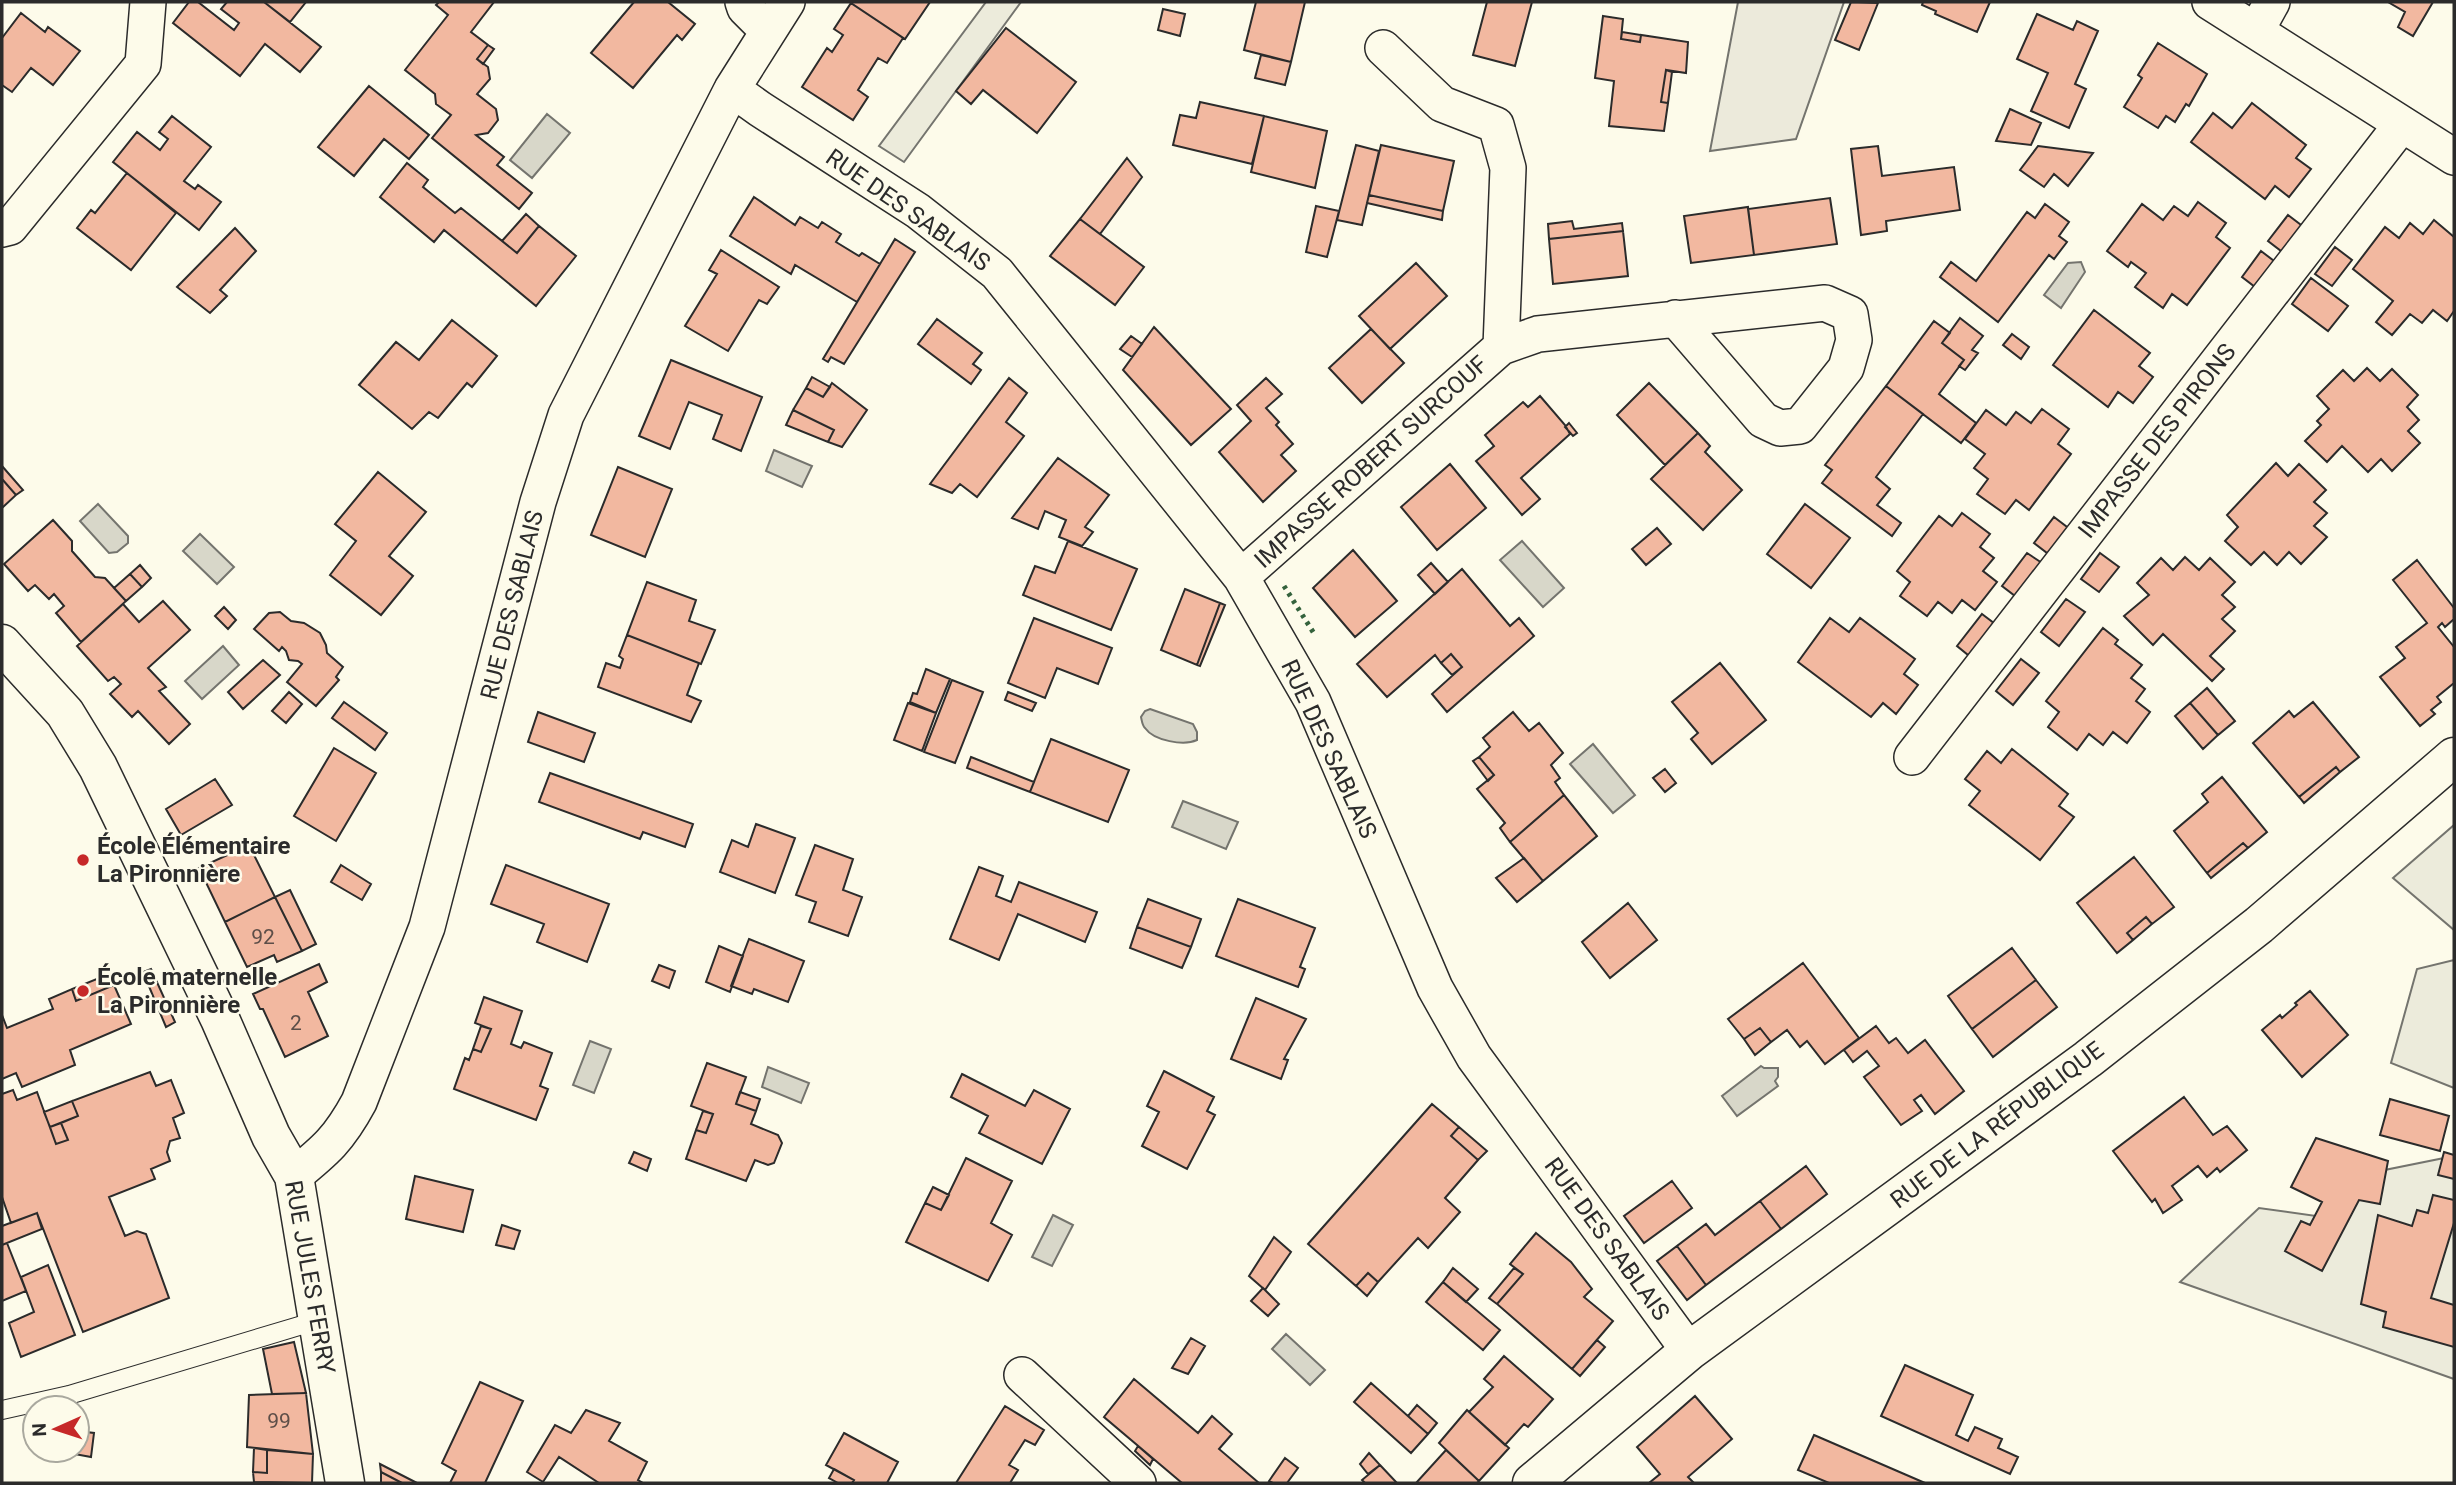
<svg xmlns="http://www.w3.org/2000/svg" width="2456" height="1485" font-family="Roboto,sans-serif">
<rect width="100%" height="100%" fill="#fdfbea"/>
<path fill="#ecebdb" stroke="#74746e" stroke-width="2" d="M986,2h35l-117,160 -25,-16z
M2454,825v105l-61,-52z
M2454,960v128l-63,-25 26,-94z
M2454,1156v223l-274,-97 79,-74 78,11 28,-45z"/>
<path fill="#eceadb" stroke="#74746e" stroke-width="2" d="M1738,2h106l-48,137 -86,12z"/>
<path fill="#d8d7c9" stroke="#74746e" stroke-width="2" d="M547,114l23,19 -38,45 -22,-18z
M2081,262l4,10 -24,36 -17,-13 24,-32z
M774,450l38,16 -10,21 -36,-16z
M98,504l30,32v7l-11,9 -8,1 -29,-32z
M200,534l34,33 -17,17 -34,-33z
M1522,541l42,47 -21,19 -43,-47z
M223,646l16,19 -37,34 -17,-18z
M1150,709l43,15 4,8v8c-13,6 -43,1 -52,-12 -3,-3 -3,-7 -4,-11l4,-6z
M1593,744l42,51 -22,18 -43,-49z
M1183,801l55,21 -12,27 -54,-22z
M590,1041l21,8 -17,44 -21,-8z
M1761,1066l3,2h14v9l-3,4 3,5 -41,30 -15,-20z
M768,1067l41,16 -8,20 -39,-16z
M1053,1215l20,10 -21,41 -20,-9z
M1286,1334l39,36 -15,15 -38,-36z"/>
<path fill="#f2b8a0" stroke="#2b2b2b" stroke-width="2" d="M189,2h9l36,28 5,-7 -18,-14 6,-7h37l57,45 -21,25 -35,-28 -25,32 -67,-53z
M264,2h42l-16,20z
M439,2h55l-23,30 17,13 -11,14 11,8 2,12 -13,15 19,15 2,11 -10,13 -12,2 28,22 -7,8 35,28 -13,16 -87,-71 19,-23 -15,-11 -1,-10 -30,-24 43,-55 -12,-10z
M634,2h34l27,22 -13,16 -5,-5 -44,53 -42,-35z
M852,2h78l-25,37 -54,-36z
M1256,2h49l-14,60 -47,-12z
M1487,2h45l-17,64 -42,-11z
M1851,2l27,1 -19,47 -24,-10z
M1923,2h67l-13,30 -42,-18 1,-3 -14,-6z
M2388,2h45l-20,34 -15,-9 7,-15z
M851,3l52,35 -16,25 -9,-5 -20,32 10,7 -15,23 -51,-33 25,-39 5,4 11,-17 -9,-6z
M1163,9l22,5 -5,22 -22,-6z
M21,13l24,19 3,-5 32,24 -27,34 -22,-17 -19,24 -10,-7v-47z
M2037,14l36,16 4,-9 21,10 -23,53 11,5 -17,39 -38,-17 17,-38 -31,-14z
M1603,16l20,3 -2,20 19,3 1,-7 47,7 -2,31 -20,-3 -5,32 7,1 -4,28 -55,-5 5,-45 -19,-3z
M1006,28l70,54 -39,51 -54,-43 -12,14 -15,-13z
M1622,32l19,3 -1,7 -19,-3z
M2158,43l49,31 -18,32 -3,-2 -11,18 -9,-6 -8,12 -34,-21 18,-29 -4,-3z
M488,45l6,4 -11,15 -6,-5z
M1261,55l30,7 -6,23 -30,-7z
M1666,70l6,2 -4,31 -7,-1z
M369,86l60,49 -20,24 -25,-20 -30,37 -36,-29z
M1200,102l64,14 -12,48 -79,-19 7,-30 16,3z
M2252,103l54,42 -10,13 15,11 -22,28 -14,-11 -10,13 -74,-57 22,-29 19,15z
M2010,109l31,14 -10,22 -35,-4z
M172,116l39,31 -27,34 11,8 3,-4 23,17 -22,28 -86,-68 24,-30 23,18 8,-11 -9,-7z
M1264,116l63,15 -12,57 -64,-16z
M1356,145l23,6 -17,74 -25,-5z
M1381,145l73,16 -11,50 -74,-16z
M1878,146l4,30 72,-9 6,43 -74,11 1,10 -26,4 -10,-86z
M2038,146l55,7 -25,33 -14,-12 -10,13 -24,-17z
M1127,158l15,19 -42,57 -20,-15z
M407,163l21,17 -5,7 32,26 6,-5 56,45 22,-27 37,30 -40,50 -92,-76 -10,12 -54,-45z
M127,173l49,40 -45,57 -54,-42 14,-18 4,3z
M1369,195l74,16 -1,9 -75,-17z
M754,197l41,28 5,-8 18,11 4,-6 19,12 -5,8 23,14 3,-3 18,11 -23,38 -62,-37 -4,9 -61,-38z
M1830,198l7,46 -83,11 -6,-46z
M2198,202l28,21 -10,14 14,11 -43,57 -15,-11 -9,14 -28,-21 11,-14 -15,-11 -3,5 -21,-16 35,-47 21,16 11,-14 14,10z
M2045,204l24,18 -10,14 8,6 -13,17 -5,-4 -51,67 -58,-45 11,-15 25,19 51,-69 8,6z
M1316,206l23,5 -12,46 -21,-5z
M1748,207l6,48 -63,8 -7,-47z
M526,214l13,12 -22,27 -15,-12z
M2288,215l17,13 -20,26 -17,-13z
M1080,219l64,48 -29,38 -65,-49z
M2434,220l20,17v74l-7,10 -14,-11 -11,13 -12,-9 -18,21 -16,-13 17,-21 -40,-32 32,-42 14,11 11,-15 13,11z
M1572,221l2,8 48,-6 1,8 -74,8 -1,-15z
M235,228l21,23 -36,39 7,6 -17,17 -33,-26z
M1623,231l5,45 -75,8 -4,-45z
M895,239l20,13 -71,112 -13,-7 -3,5 -5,-3z
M2335,247l17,13 -20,26 -17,-12z
M721,250l58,37 -12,17 -8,-4 -31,51 -43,-25 32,-52 -8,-4z
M2261,251l17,13 -19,26 -17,-13z
M1416,263l31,33 -57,53 -31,-33z
M2311,278l37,28 -20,25 -36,-27z
M2094,310l56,43 -11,13 14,11 -20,26 -15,-11 -10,15 -55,-42z
M1960,318l23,18 -11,14 6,3 -13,17 -6,-4 5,-6 -22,-17z
M937,319l45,34 -9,11 8,6 -10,14 -53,-40z
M452,320l45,36 -25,31 -5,-4 -29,35 -9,-6 -17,17 -53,-44 37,-43 23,18z
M1934,321l16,12 -8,10 22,17 -25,34 37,29 -15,20 -75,-57z
M1154,327l77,82 -40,36 -68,-75z
M1371,329l33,34 -42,40 -33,-35z
M2012,334l17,13 -8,12 -18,-14z
M1131,336l11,8 -10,13 -12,-8z
M671,360l91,37 -21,54 -28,-12 9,-24 -33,-13 -19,47 -31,-13z
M2367,368l13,13 12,-12 26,26 -11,12 12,13 -11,11 12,12 -28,28 -11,-12 -13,13 -26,-26 -15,16 -22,-21 16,-16 -4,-4 12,-12 -12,-13 26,-26 11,11z
M812,377l18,10 -7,10 -17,-9z
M1009,378l18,15 -21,29 18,14 -47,61 -17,-13 -8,9 -22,-9z
M1266,378l16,16 -16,14 13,14 -3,3 17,19 -12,11 15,16 -33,31 -44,-50 32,-31 -14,-16z
M832,383l35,27 -25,37 -14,-5 6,-12 -41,-20 13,-22 17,9z
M1649,383l49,50 -33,32 -48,-50z
M1886,386l37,28 -47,63 14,12 -13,16 24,18 -9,13 -70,-53 10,-13 -7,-5z
M1540,396l25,29 5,9 -49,44 19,21 -18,16 -46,-54 18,-15 -9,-11 38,-33 5,5z
M2042,409l27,20 -11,15 13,10 -42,56 -13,-10 -11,14 -28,-20 11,-15 -14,-11 11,-14 -20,-15 21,-29 20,15 10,-13 15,11z
M793,410l41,20 -6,12 -42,-17z
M1569,423l8,10 -4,3 -8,-9z
M1698,433l12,13 -5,6 37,38 -39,40 -52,-51z
M1058,458l51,37 -24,32 8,5 -11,14 -23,-9 7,-17 -21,-9 -7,18 -26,-11z
M2276,463l12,13 11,-12 27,26 -12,12 13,11 -13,13 13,11 -26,27 -12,-12 -12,13 -13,-13 -13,13 -26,-24 13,-14 -11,-12z
M1450,464l36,44 -49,42 -36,-43z
M2,466l21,24 -7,5 -14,-16z
M618,467l54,22 -27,68 -54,-22z
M378,472l48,40 -37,44 24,20 -32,39 -51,-40 26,-34 -21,-17z
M2,479l14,16 -14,13z
M1805,504l45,34 -39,50 -44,-34z
M1962,513l28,21 -10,13 14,11 -11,13 14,11 -22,28 -13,-10 -10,13 -14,-11 -11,14 -27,-20 10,-14 -13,-11 42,-55 13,10z
M2054,517l17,13 -20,26 -17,-13z
M53,520l19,21v10l23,26 10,1 21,23 -45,41 -25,-29 8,-7 -10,-12 -5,5 -14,-14 -7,6 -24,-27z
M1657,528l14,16 -25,21 -14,-16z
M1068,541l69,28 -26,61 -88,-35 12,-29 20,7z
M1353,550l44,51 -42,36 -42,-49z
M2027,553l18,12 -26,34 -17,-13z
M2100,553l19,14 -20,25 -18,-13z
M2185,557l14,13 11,-12 25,24 -13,13 13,12 -13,12 13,12 -25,25 14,13 -12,12 -49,-47 -10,11 -29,-29 25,-21 -12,-12 24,-25 12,12z
M2417,560l37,48v11l-9,8 -3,-4 -4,4 16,20v36l-17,14 4,5 -10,8 4,4 -15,12 -40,-49 25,-19 -9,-11 31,-24 -34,-43z
M1431,563l17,19 -13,12 -17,-19z
M140,565l11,13 -9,9 -12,-13z
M1462,569l48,57 9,-8 15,18 -87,76 -15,-18 30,-27 -11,-13 -10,9 -6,-8 -48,42 -30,-33z
M130,574l12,13 -16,14 -12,-13z
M647,582l49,18 -7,21 26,9 -14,34 -74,-29z
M1185,589l35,14 -23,62 -36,-15z
M2066,599l19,13 -26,34 -18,-14z
M163,601l27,29 -42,38 18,19 -7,4 31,33 -21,20 -31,-33 -6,6 -22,-23 11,-10 -7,-7 -6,4 -31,-35 46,-42 16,18z
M1220,603l5,2 -25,61 -3,-1z
M224,607l12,13 -8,9 -13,-13z
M280,612l11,9 13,2 16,10 6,12 1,8 16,14 -7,10 3,3 -23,26 -29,-24 15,-18 -4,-3 -9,-1 -3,-9 -4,-4 -3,4 -25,-22 15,-16z
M1982,614l17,13 -26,32 -16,-13z
M1034,618l78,30 -14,36 -41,-16 -12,30 -37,-15z
M1830,618l19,14 11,-14 55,41 -11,15 14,11 -22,29 -13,-11 -12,14 -73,-55z
M2103,628l15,12 -3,4 27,21 -11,13 14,11 -9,12 14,11 -23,31 -14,-11 -10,13 -14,-11 -12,16 -29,-23 11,-15 -13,-11z
M627,635l72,28 -12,32 14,6 -10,21 -93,-35 8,-24 14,5 3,-9 -4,-3z
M1451,654l11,13 -10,8 -11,-12z
M2021,659l18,14 -26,32 -17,-14z
M263,660l17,15 -37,34 -15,-17z
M1720,663l46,57 -54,44 -21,-25 7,-6 -26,-31z
M926,669l24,10 -14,34 -26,-11 3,-9 4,1z
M952,680l31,12 -28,71 -31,-11z
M2207,688l28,33 -17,14 -28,-32z
M289,692l13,12 -16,19 -14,-12z
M1008,692l28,11 -4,8 -27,-11z
M344,702l43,31 -12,17 -43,-32z
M2313,702l46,55 -19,15 -4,-5 -37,30 -46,-54 36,-32 5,6z
M908,703l28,10 -14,38 -28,-11z
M2190,703l28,32 -15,14 -28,-33z
M538,712l57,21 -11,29 -56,-20z
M1513,712l16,19 10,-8 24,30 -12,12 9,13 -5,4 9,13 -54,47 -10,-14 5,-5 -28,-34 17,-14 -15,-18 11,-10 -7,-9z
M1051,739l78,31 -21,52 -78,-30z
M334,748l42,25 -40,68 -42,-25z
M2012,749l56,45 -9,12 15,11 -34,43 -71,-55 11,-14 -15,-12 22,-28 14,12z
M971,757l63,25 -4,10 -63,-24z
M1479,757l15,18 -6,6 -15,-20z
M2336,767l4,5 -36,31 -5,-6z
M1665,769l11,14 -11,9 -12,-14z
M550,773l143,51 -8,23 -42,-15 -3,7 -101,-37z
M2222,777l45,55 -19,16 -5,-5 -36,30 -33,-42 34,-29 -6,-8z
M215,779l17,26 -51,30 -15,-26z
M1564,795l33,41 -54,45 -33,-39z
M756,824l39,14 -20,55 -55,-21 12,-32 16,7z
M2243,843l5,5 -37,30 -4,-5z
M249,845l26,52 -50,25 -26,-54z
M815,845l38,14 -10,31 19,7 -14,39 -39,-14 7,-20 -20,-7z
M2134,857l40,50 -22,17 -6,-7 -19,16 6,7 -16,13 -40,-50z
M1524,858l19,23 -26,21 -21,-24z
M341,865l30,19 -9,16 -31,-18z
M506,865l103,39 -22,58 -50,-20 7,-18 -53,-20z
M979,867l24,9 -7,20 15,6 8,-20 78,30 -12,30 -67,-28 -19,46 -49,-21z
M290,890l26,54 -14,7 -27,-54z
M275,897l27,54 -25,11 -3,-7 -27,12 -22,-45z
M1148,899l53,20 -10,28 -54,-20z
M1238,899l77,29 -15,39 5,2 -7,18 -82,-31z
M1628,903l29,37 -47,38 -28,-36z
M2146,917l6,7 -19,16 -6,-7z
M1137,927l54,20 -9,21 -52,-20z
M749,939l55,22 -16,41 -34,-13 -2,5 -21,-8z
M719,946l24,10 -13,36 -24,-10z
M2012,948l24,32 -64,49 -24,-33z
M1803,963l56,75 -34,26 -18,-23 -7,6 -13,-17 -16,12 -11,-14 -16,11 -16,-20z
M319,964l8,18 -19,10 20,44 -43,21 -22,-48h-3l-7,-15z
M659,965l16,6 -6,17 -17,-7z
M151,969l24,53 -9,5 -23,-55z
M109,974l5,11 -38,16 -4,-12z
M2036,980l21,27 -64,50 -21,-28z
M114,985l17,39 -61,26 5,15 -53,22 -6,-14 -14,6v-64l5,13 46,-19 -4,-10 23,-10 4,12z
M2310,991l38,44 -46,42 -40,-47 18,-15 2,3 15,-13 -2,-2z
M484,997l38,14 -11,33 10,4 3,-6 28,11 -12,33 8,3 -12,31 -82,-31 11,-31 4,2 4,-11 8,3 10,-23 -16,-6z
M1256,998l50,21 -22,40 4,1 -7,19 -50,-20z
M481,1026l10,3 -10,23 -8,-3z
M1876,1026l13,17 7,-5 12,15 17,-13 39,51 -29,23 -14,-19 -7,5 8,11 -21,14 -37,-48 15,-11 -12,-15 -14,11 -9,-12z
M1760,1028l11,14 -16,13 -11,-16z
M707,1063l39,14 -10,27 20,7 -5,13 27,11 4,8 -8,20 -6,2 -13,-5 -9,21 -60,-22 10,-29 10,3 7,-19 -22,-8z
M1164,1071l50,26 -7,14 8,4 -28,54 -45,-23 17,-34 -12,-6z
M150,1072l6,14 15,-6 13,33 -11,5 7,20 -10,3 -3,11 3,9 -19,8 4,10 -46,18 16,39 12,-5 9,3 23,64 -86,34 -46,-119 -26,10 -9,-26v-103l11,-4 4,10 20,-8 19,52 12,-4 -7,-17 17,-7 -6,-15z
M962,1074l63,32 9,-16 36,19 -28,55 -63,-31 9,-17 -37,-19z
M740,1092l20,7 -4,12 -20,-7z
M2184,1097l29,38 14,-9 20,24 -27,22 -3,-4 -10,9 -9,-11 -26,20 10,14 -19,13 -8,-14 -3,3 -39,-51z
M2390,1099l59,17 -9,35 -60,-16z
M72,1101l6,15 -28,11 -6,-15z
M1432,1104l27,23 -8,9 27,24 -33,38 15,14 -32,36 -10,-10 -40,44 -10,-9 -12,13 -48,-42z
M703,1111l10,3 -7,19 -10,-3z
M61,1123l7,17 -12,4 -6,-17z
M1459,1127l28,24 -9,9 -27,-24z
M2316,1138l72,23 -8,43 -21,-4 -37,71 -37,-20 16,-30 9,4 12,-23 -31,-15z
M634,1152l17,7 -4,12 -18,-8z
M2444,1152l10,3v24l-16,-4z
M966,1158l46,23 -21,42 21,12 -24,46 -82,-39 19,-39 16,7z
M1806,1166l21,28 -46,35 -21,-28z
M415,1176l58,14 -10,42 -57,-13z
M1672,1181l20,27 -48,35 -20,-27z
M933,1187l16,8 -8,15 -16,-7z
M2433,1195l21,5v23l-23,75 23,7v42l-71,-20 3,-15 -25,-8 17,-89 34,11 5,-16 11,3z
M1760,1201l21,28 -75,56 -29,-39 29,-22 9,11z
M37,1213l5,16 -40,16v-19z
M502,1225l18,6 -6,18 -18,-4z
M1536,1233l35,29 21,27 -8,8 29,24 -41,48 -75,-65 26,-30 -13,-10z
M1274,1237l17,15 -26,38 -16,-14z
M7,1243l19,48 -24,10v-56z
M1677,1246l29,39 -19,15 -30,-39z
M48,1265l27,70 -54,22 -12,-34 25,-11 -13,-35z
M1453,1268l25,21 -12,13 -23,-20z
M1514,1268l9,6 -26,30 -8,-6z
M1368,1273l10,9 -11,14 -11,-10z
M1443,1282l57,48 -17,20 -57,-48z
M1263,1288l16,16 -11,12 -17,-15z
M1191,1338l14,8 -17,28 -16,-6z
M1597,1340l8,7 -25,29 -8,-7z
M294,1342l12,51 -34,1 -9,-45z
M1504,1356l49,43 -25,28 -4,-3 -19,21 -36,-33 24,-25 -9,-8z
M1905,1365l68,30 -17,40 12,6 7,-14 27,12 -4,9 20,9 -8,17 -129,-58z
M1134,1379l64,54 14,-17 20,18 -13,15 40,34h-77l-78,-66z
M480,1382l43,19 -38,82h-35l6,-12 -14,-8z
M1371,1383l57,51 -17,19 -57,-51z
M306,1393l7,61 -66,-7 2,-52z
M1695,1396l37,43 -44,38 6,6h-45l11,-9 -23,-27z
M1417,1405l20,18 -9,11 -20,-18z
M1005,1406l39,24 -9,15 -10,-5 -16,25 9,5 -8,13h-54z
M586,1410l34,13 -11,18 38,21 -9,18 5,3h-44l-40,-26 -16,25 -16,-10 28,-47 16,8z
M1467,1410l42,38 -30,33 -40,-38z
M77,1431l17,2 -3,24 -22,-4v-3h8z
M844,1433l54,29 -11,21h-35l2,-3 -28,-15z
M1814,1435l111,48h-96l-31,-13z
M1138,1446l15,13 -3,6 -15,-14z
M254,1448l13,2v23l-14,-1z
M267,1450l46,4 -1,29 -58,-1 -1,-10 14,1z
M1446,1450l33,31 -2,2h-61z
M1369,1453l11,12 -12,9 -8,-10z
M1285,1458l13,10 -11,15h-14l-4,-2z
M380,1464l37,19h-15l-21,-11z
M1380,1465l17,18h-32l-3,-3z
M834,1469l20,11 -2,3h-14l-9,-5z
M381,1472l21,11h-21z"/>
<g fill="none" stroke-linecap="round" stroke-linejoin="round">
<g stroke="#2b2b2b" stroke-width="20">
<path id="service" d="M2,1410l67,-15 250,-75"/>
</g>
<g stroke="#2b2b2b" stroke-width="38">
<path id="minor" d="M743,2l2,6 23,23
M2210,2l244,155
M2256,31l16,-29
M1383,48l59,56 54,21 12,43 -7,179
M732,89l28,20 158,102 79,62 244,304 72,125 122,286 39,69 215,294
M2,229l8,-2 133,-163 5,-62
M1241,577l260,-230 37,-13 287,-31 25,11 4,26 -8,28 -46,58 -20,2 -17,-8 -88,-102
M1912,757l490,-633
M294,1176c32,-26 45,-37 65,-74l68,-175 111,-425 28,-87 166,-326 55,-87
M1022,1375l116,108"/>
</g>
<g stroke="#2b2b2b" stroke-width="41">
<path id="tertiary" d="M2,644l63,69 33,54 122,252 51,117 23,40 51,307
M1532,1483l157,-132 399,-292 171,-134 195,-168"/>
</g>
<use href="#service" stroke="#fdfbea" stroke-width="18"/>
<use href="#minor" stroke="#fdfbea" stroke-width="35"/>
<use href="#tertiary" stroke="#fdfbea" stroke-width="38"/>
<path stroke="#34623c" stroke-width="5" stroke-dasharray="3.5 5" stroke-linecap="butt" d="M1284,586l31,49"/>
</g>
<g fill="#c62828" stroke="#fdfbea" stroke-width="2.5">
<circle cx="83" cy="860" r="7"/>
<circle cx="83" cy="991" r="7"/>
</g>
<g text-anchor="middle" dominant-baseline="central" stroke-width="5" stroke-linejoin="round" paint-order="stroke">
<g font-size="21" fill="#5d4e48">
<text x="263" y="937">92</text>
<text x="296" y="1023">2</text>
<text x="279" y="1421">99</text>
</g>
<g font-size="24" fill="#2b2b2b" stroke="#fdfbea">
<text transform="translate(908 210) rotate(35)">RUE DES SABLAIS</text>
<text transform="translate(2157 441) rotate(-52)">IMPASSE DES PIRONS</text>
<text transform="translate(1371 462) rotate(-42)">IMPASSE ROBERT SURCOUF</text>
<text transform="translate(512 605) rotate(-76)">RUE DES SABLAIS</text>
<text transform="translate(1329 749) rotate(65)">RUE DES SABLAIS</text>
<text transform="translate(1997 1125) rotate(-37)">RUE DE LA RÉPUBLIQUE</text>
<text transform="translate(1607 1239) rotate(54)">RUE DES SABLAIS</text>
<text transform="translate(310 1277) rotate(80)">RUE JULES FERRY</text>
</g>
<g font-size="24" font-weight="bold" fill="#2b2b2b" stroke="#fdfbea" text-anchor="start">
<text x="97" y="846">École Élémentaire<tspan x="97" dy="28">La Pironnière</tspan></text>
<text x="97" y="977">École maternelle<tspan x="97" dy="28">La Pironnière</tspan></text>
</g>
</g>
<rect width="2456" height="1485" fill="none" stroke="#2b2b2b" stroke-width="7"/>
<g transform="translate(56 1429) rotate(267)"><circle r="33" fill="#fdfbea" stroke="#a9a89e" stroke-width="2"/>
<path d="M0-5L12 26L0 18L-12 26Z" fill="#c62828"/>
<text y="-10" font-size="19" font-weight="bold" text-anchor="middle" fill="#2b2b2b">N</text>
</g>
</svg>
